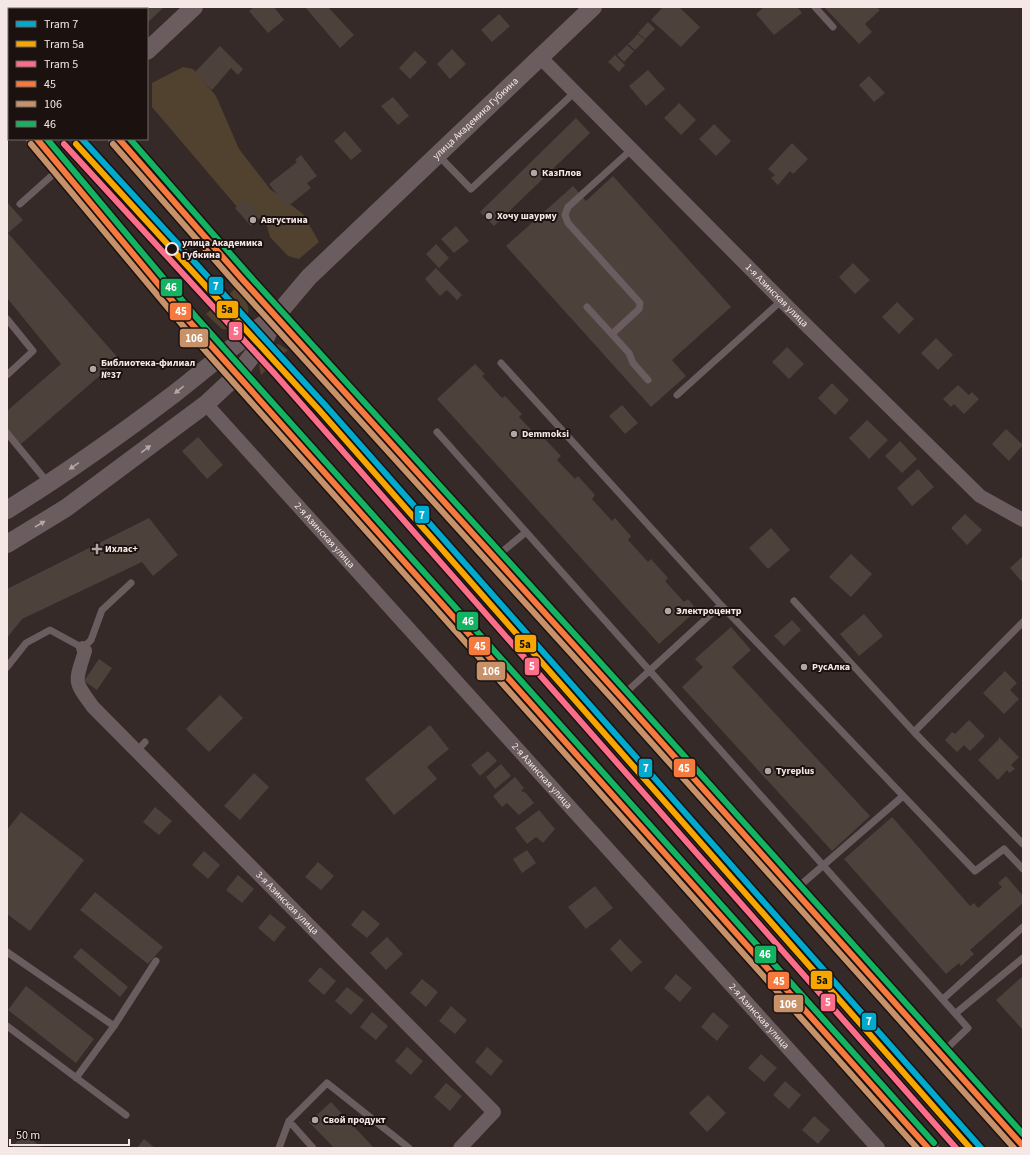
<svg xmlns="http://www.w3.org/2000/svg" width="1030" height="1155" font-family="'Source Sans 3',sans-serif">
<rect width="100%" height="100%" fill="#352a28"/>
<path fill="#514230" d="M183,67l10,2 23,27 23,53 31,40 33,25 16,28 -20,17 -11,-3 -18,-19 -3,-11 -20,-24 -9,6 -86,-101v-24z
M235,289c4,4 10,10 12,15 7,13 -13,27 -25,25l-16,-15z
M278,344l10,6 -27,25c-5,-17 1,-25 17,-31z"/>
<path fill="#4d413b" d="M131,7h33l-17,16v-14h-18z
M254,7h20l10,13 -16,13 -19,-22z
M305,7h23l26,28 -14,13z
M663,7h16l21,20 -19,20 -30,-27z
M764,7h33l5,6 -28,22 -18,-21z
M824,7h53l3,3 -15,14 7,8 -13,12z
M499,14l11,12 -18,16 -11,-12z
M648,22l7,7 -10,10 -7,-6z
M638,34l7,6 -10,10 -7,-6z
M627,45l7,6 -10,11 -7,-7z
M220,46l23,23 -5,6 -7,-7 -19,22 -18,-17z
M452,49l14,15 -16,15 -13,-15z
M415,51l12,11 -17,17 -11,-11z
M615,55l10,10 -6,7 -11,-10z
M648,70l17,19 -19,17 -17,-20z
M869,76l16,17 -11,9 -15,-17z
M393,97l16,19 -11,9 -17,-19z
M679,103l17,17 -15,15 -17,-17z
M576,118l14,15 -96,93 -14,-14z
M714,124l17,17 -15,15 -17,-17z
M345,131l17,20 -11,9 -17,-19z
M792,143l16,16 -15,15 -3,-3 -12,14 -7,-7 4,-3 -7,-6z
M301,155l16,21 -10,7 4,5 -24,19 -18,-23 28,-22 -2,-2z
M613,176l118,131 -59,53 14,16 -35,31 -145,-161 67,-60 13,15z
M245,199l16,18 -10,9 -16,-18z
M7,202l16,18 -15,13 111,126 -98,85 -14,-15v-18l54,-47 -54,-66z
M456,226l13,15 -15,12 -13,-14z
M436,244l13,14 -10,10 -13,-14z
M853,263l17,17 -15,14 -16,-17z
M436,268l26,27 -5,5 -10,-10 -7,6 -15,-17z
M897,302l17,17 -15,15 -17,-17z
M936,338l17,17 -15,15 -17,-17z
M787,347l17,17 -15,15 -17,-17z
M475,364l10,10 -3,2 20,22 3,-2 17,18 -3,3 19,20 3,-2 20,21 -4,4 18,19 3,-3 17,19 -3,4 20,22 3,-3 16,18 -3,4 20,22 3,-3 17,19 -3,3 19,21 4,-3 9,11 -38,34 -222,-245z
M832,383l17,17 -14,15 -17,-17z
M958,385l11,10 3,-3 7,7 -15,15 -10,-10 -3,3 -8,-8z
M622,405l16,18 -13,11 -16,-18z
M867,420l21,20 -19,19 -20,-21z
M1006,429l17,16 -14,16 -17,-17z
M198,437l25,28 -16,14 -25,-28z
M900,441l17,18 -15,14 -17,-17z
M918,469l16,18 -22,19 -15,-18z
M965,514l17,16 -15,15 -16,-17z
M149,518l29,37 -25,21 -11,-14 -120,57 -15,19v-49z
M771,528l19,22 -22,19 -19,-21z
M851,554l21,20 -21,23 -22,-20z
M1023,556v27l-13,-15z
M864,614l19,22 -24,20 -19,-22z
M792,620l9,10 -17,16 -10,-10z
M731,627l20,23 -19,17 138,149 -38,35 -150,-164 21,-20 -8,-8z
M99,659l13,9 -15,22 -13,-9z
M1005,671l12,12 -7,7 9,9 -15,15 -21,-21z
M220,695l23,23 -34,34 -23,-23z
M969,720l16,16 -15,15 -6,-6 -7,7 -12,-12 7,-8 3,2z
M430,725l19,24 -22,18 10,12 -43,36 -29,-36z
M999,737l20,20 -8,8 4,4 -6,4 -2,-3 -9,10 -20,-20 21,-21z
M488,751l9,10 -17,15 -9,-11z
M501,764l10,12 -16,13 -9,-12z
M254,773l15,14 -29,33 -16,-14z
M515,777l9,11 -3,3 5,2 8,10 -15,12 -12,-12 -5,4 -9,-11z
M155,807l17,14 -13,14 -16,-13z
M539,810l16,19 -12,14 -7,-6 -9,7 -12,-16z
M21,812l63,48 -54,71 -23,-17v-84z
M892,817l78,89 4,-3 4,5 24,-21 -4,-4 8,-7 17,20v7l-53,47 4,4 -13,12 -2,-3 -13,11 -102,-115z
M527,850l9,13 -14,10 -9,-14z
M204,851l16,14 -12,14 -16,-14z
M318,862l16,14 -13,14 -16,-13z
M238,875l16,14 -12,14 -16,-13z
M595,886l18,22 -27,21 -18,-22z
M95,892l68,55 -15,17 -68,-54z
M363,910l17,14 -13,14 -16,-13z
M270,914l16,13 -12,15 -16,-14z
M387,937l16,17 -17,16 -16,-17z
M620,939l22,23 -11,10 -21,-23z
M81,948l47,39 -8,10 -47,-40z
M320,967l16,14 -12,14 -16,-14z
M676,974l16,14 -12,14 -16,-14z
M1023,976v54l-27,-30z
M422,979l16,13 -12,15 -16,-14z
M26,986l68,53 -18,24 -68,-53z
M347,987l17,13 -13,15 -16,-14z
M451,1006l16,14 -12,14 -16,-13z
M372,1012l16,14 -12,14 -16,-13z
M713,1012l16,14 -12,15 -16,-14z
M407,1047l16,14 -12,14 -16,-14z
M487,1047l16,14 -12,15 -16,-14z
M761,1054l16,14 -13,14 -16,-14z
M785,1081l16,14 -12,14 -16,-14z
M446,1083l16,13 -12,15 -16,-14z
M708,1095l18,18 -19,19 -18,-19z
M331,1102l43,46h-40l-25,-26z
M814,1116l16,14 -12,14 -16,-14z
M23,1133l20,15h-31z
M144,1139l11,9h-18z"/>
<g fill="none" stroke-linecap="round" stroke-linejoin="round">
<path stroke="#6a5c5f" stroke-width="7" d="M815,7l18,20
M7,124l2,-2
M438,155l33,34 104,-97
M20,204l38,-34
M587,307l42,46 4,10 15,17
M7,319l26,32 -26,24
M612,334l27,-25 1,-6 -72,-80 -3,-8 3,-8 64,-58
M501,363l220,242 254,266 29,-22 19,20
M677,395l104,-94
M437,432l531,596 -25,24
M7,433l42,51
M497,556l29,-24
M794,601l120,131 109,-110
M7,667l19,-24 24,-13 33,18 8,-8 11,-30 29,-27
M623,695l98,-90
M914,732l109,112
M137,751l8,-9
M796,889l107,-93
M7,952l107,74 -38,52
M943,999l80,-72
M956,1013l67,-55
M7,1026l119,89
M114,1026l42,-65
M289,1121l24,27
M279,1148l10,-27 38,-38 82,65"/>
<g stroke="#6a5c5f" stroke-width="14">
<path id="s1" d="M540,57l259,261 181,178 43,24"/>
<path id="s2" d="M206,404l672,744"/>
<path id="s3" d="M83,648l2,3c-10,32 -12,29 8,56l401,405 -34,36"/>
</g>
<g stroke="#6a5c5f" stroke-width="18">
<path d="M147,51l47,-44"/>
<path d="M7,510c58,-36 113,-75 167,-116 34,-26 65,-55 102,-78"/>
<path id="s4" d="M7,544l59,-36 140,-104 31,-29 28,-36 11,-23 33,-39 284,-270"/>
</g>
<path stroke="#776669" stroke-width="22" d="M7,18l2,2
M7,104l2,2
M37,139l153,183 738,826
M119,139l123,140 379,418 402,449"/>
<g stroke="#1b1210" stroke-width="9">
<path id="bus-1" d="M37,139l153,183 738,826
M119,139l123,140 379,418 402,449"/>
</g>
<g stroke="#1b1210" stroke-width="9">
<path id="bus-2" d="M31,144l153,183 733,821
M113,144l123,140 379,418 399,446"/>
</g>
<g stroke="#1b1210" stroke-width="9">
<path id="bus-3" d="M47,139l149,178 738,826
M130,139l118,135 379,418 396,442"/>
</g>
<use href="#bus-1" stroke="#f6793e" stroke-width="6"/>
<use href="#bus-2" stroke="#c7916a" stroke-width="6"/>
<use href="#bus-3" stroke="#13b361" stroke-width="6"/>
<g stroke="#1b1210" stroke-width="9">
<path id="tram-1" d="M82,139l244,267 655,742"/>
</g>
<g stroke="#1b1210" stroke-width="9">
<path id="tram-2" d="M76,144l244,267 650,737"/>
</g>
<g stroke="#1b1210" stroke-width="9">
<path id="tram-3" d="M64,144l210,229 682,775"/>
</g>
<use href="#tram-1" stroke="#00a9ce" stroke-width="6"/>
<use href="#tram-2" stroke="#f7a600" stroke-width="6"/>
<use href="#tram-3" stroke="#fb6d88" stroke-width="6"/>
</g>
<defs><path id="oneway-solid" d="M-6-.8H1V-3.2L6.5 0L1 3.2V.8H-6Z"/></defs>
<g fill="#b6a8a9">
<use href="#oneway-solid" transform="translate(179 390) rotate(141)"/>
<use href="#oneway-solid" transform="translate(146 449) rotate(-37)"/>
<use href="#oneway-solid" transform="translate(74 466) rotate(145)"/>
<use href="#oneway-solid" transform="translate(40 524) rotate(-31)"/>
</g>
<g fill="#b2a5a3" stroke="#1b1210" stroke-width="1.5">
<circle cx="534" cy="173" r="4"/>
<circle cx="489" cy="216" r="4"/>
<circle cx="253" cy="220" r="4"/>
<circle cx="93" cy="369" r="4"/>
<circle cx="514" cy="434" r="4"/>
<path d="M95 543h4v4h4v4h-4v4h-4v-4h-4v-4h4z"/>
<circle cx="668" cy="611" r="4"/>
<circle cx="804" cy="667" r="4"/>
<circle cx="768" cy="771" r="4"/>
<circle cx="315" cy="1120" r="4"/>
</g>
<circle fill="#1b1210" stroke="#f5e7e5" stroke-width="2" cx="172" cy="249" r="6"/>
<g text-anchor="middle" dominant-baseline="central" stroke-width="4" stroke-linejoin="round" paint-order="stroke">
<g font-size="10" fill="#f5e7e5" stroke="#1b1210">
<text stroke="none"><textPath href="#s4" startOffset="638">улица Академика Губкина</textPath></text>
<text stroke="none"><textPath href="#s1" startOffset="336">1-я Азинская улица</textPath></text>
<text stroke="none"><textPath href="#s2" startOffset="177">2-я Азинская улица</textPath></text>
<text stroke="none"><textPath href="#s2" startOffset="501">2-я Азинская улица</textPath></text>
<text stroke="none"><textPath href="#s3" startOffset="341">3-я Азинская улица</textPath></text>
<text stroke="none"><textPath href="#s2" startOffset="825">2-я Азинская улица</textPath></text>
</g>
<g font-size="10" font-weight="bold" fill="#f5e7e5" stroke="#1b1210" text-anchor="start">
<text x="542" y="173">КазПлов</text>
<text x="497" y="216">Хочу шаурму</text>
<text x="261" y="220">Августина</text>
<text x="101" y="363">Библиотека-филиал<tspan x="101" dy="12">№37</tspan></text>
<text x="522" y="434">Demmoksi</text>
<text x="105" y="549">Ихлас+</text>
<text x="676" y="611">Электроцентр</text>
<text x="812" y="667">РусАлка</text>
<text x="776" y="771">Tyreplus</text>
<text x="323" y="1120">Свой продукт</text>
</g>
<g font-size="10" font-weight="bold" fill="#f5e7e5" stroke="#1b1210" text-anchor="start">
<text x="182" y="243">улица Академика<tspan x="182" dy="12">Губкина</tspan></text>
</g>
</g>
<g stroke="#1b1210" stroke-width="1.5">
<rect x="208" y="276" width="16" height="19" rx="4" fill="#00a9ce"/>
<rect x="160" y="278" width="23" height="19" rx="4" fill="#13b361"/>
<rect x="216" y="300" width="23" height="19" rx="4" fill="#f7a600"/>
<rect x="169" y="302" width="23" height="19" rx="4" fill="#f6793e"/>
<rect x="228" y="321" width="15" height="20" rx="4" fill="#fb6d88"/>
<rect x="179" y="328" width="30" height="20" rx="4" fill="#c7916a"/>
<rect x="414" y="505" width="16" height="19" rx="4" fill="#00a9ce"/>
<rect x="456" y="611" width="23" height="20" rx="4" fill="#13b361"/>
<rect x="514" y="634" width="23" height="19" rx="4" fill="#f7a600"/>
<rect x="468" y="636" width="23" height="20" rx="4" fill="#f6793e"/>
<rect x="524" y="657" width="16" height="19" rx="4" fill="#fb6d88"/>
<rect x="476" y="661" width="30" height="20" rx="4" fill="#c7916a"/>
<rect x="673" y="758" width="23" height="20" rx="4" fill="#f6793e"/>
<rect x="638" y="758" width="15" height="20" rx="4" fill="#00a9ce"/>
<rect x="754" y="945" width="23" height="19" rx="4" fill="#13b361"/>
<rect x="810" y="970" width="23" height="20" rx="4" fill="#f7a600"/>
<rect x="767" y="971" width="23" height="19" rx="4" fill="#f6793e"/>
<rect x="820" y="993" width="16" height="19" rx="4" fill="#fb6d88"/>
<rect x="773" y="994" width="31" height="19" rx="4" fill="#c7916a"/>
<rect x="861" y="1012" width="16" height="19" rx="4" fill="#00a9ce"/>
</g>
<g font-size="11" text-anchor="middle" font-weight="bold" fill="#fff">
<text x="216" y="290">7</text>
<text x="171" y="291">46</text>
<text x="181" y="315">45</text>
<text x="236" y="335">5</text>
<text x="194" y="342">106</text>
<text x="422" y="519">7</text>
<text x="468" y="625">46</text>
<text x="480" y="650">45</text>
<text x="532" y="670">5</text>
<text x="491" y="675">106</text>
<text x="684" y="772">45</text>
<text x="646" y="772">7</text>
<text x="765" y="958">46</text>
<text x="779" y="985">45</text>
<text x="828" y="1006">5</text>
<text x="788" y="1008">106</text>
<text x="869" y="1025">7</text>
</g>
<g font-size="11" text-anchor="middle" font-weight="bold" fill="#111">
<text x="227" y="313">5а</text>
<text x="525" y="648">5а</text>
<text x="822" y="984">5а</text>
</g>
<rect width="1030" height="1155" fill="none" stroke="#f5e7e5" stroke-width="16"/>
<rect x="8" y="8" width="140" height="132" fill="#1b1210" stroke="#726765"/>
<rect x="16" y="21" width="20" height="6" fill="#00a9ce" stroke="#726765"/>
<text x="44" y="28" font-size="12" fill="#f5e7e5">Tram 7</text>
<rect x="16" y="41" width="20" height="6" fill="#f7a600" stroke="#726765"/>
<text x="44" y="48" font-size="12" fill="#f5e7e5">Tram 5а</text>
<rect x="16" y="61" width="20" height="6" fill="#fb6d88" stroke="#726765"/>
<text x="44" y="68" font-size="12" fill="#f5e7e5">Tram 5</text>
<rect x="16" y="81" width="20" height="6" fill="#f6793e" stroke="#726765"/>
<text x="44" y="88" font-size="12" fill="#f5e7e5">45</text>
<rect x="16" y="101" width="20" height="6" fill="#c7916a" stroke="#726765"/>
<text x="44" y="108" font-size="12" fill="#f5e7e5">106</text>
<rect x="16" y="121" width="20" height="6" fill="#13b361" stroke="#726765"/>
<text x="44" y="128" font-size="12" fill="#f5e7e5">46</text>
<path d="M10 1139v6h119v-6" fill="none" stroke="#f5e7e5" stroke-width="2"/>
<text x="16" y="1139" font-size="12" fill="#f5e7e5" stroke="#1b1210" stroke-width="3" paint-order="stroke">50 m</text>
</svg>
